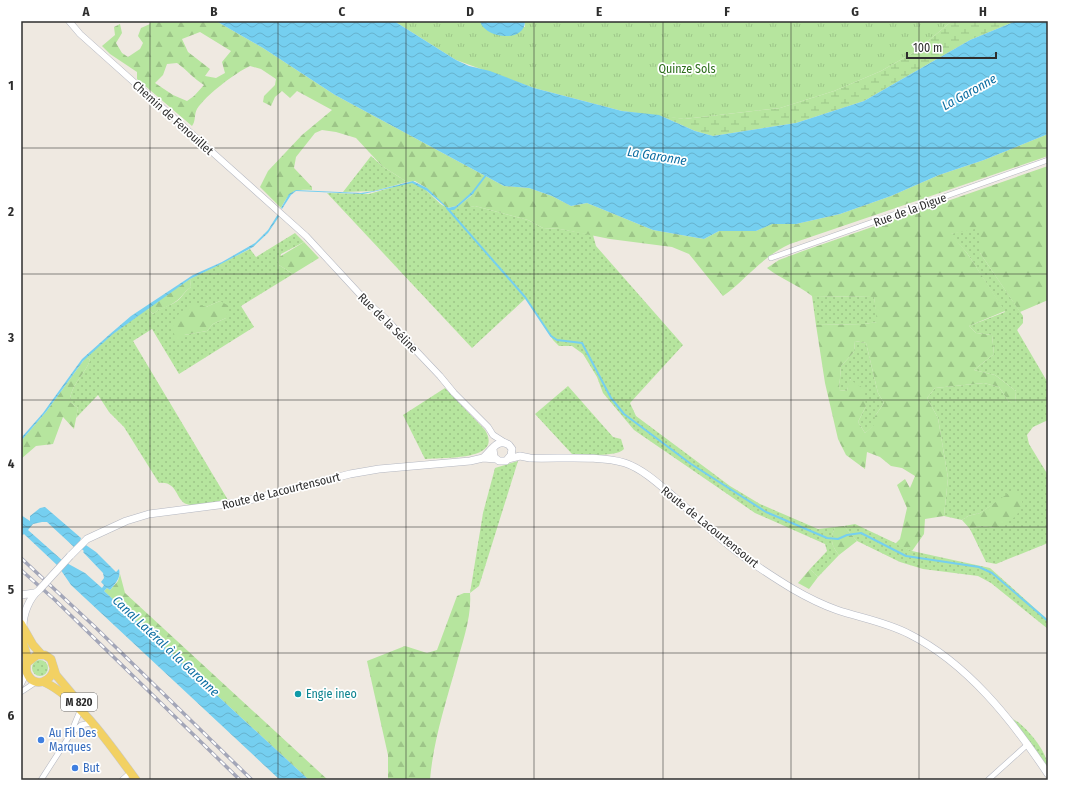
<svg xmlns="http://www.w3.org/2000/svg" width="1069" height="801" font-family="'Fira Sans Condensed',sans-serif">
<defs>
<pattern id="grass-dots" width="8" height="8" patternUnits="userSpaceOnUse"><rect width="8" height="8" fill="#b6e59e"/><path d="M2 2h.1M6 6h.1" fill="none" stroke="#9dc588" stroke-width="1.8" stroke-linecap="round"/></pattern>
<pattern id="forest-firs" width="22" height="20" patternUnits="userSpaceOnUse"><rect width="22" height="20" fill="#b6e59e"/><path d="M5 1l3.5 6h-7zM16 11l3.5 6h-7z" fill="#9dc588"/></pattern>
<pattern id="wetland-marsh" width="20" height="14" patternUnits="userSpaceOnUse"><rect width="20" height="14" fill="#b6e59e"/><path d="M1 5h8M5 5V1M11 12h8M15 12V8" fill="none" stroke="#9dc588"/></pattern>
<pattern id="park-tufts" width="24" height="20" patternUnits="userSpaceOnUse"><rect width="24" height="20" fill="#b6e59e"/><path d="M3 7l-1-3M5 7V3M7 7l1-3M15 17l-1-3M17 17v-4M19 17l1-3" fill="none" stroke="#9dc588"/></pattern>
<pattern id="water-waves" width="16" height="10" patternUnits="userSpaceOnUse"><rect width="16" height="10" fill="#75cff0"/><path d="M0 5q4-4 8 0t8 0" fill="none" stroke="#66b2ce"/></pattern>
</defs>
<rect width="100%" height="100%" fill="#efe9e1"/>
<path fill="url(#grass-dots)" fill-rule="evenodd" d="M371,156l11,10 25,16 -33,9 -31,1z
M407,183c15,-2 24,14 35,22 3,2 8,3 11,5l5,-4 4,2 13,-2 53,14 15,8 17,1 33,6 3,11 87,99 -53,58 6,13 94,70 30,18 58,25 17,-2c-5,12 -4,18 4,28l-21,22 -8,-8 17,-18 -2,-7 -70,-31 -121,-83 -31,-37 -6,-16 -14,-23 -11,-8h-13l-6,-6 -27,-42 -54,50 -145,-155 42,1z
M975,228h5v25l43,63v7l-6,7 31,53v37l-15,7 -6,8 2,9 19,31v68l-52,21 -10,-2 -16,-33 12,-3 13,2v-25l-15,10 -12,3 -6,4 -18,-4 4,-38 -10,-60 -11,-20 8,-10 49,-5 15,4 10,15 6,1 1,-12 -21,-16 -21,-5 20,-16 -2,-19 -16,-2 -7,-7 36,-14 -38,-59 -17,-19z
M295,233l9,9 -23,12 -2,11 14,9 -52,32 13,21 -75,47 -27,-45 -19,12 95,159c-10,1 -29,7 -38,5 -16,-2 -10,-24 -31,-22l-35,-56 -15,-15 -11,-17 -22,23 2,-10 -8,-6c0,-17 15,-27 20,-42l-4,-3 27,-23 34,-26 6,6c7,-6 13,-7 21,-11 8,-4 10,-12 17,-16l-1,-8 60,-30 6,8zM220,301l6,17 -13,6 -6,7 -23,4 22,-28z
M812,296l62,1 4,25 -14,2 -48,1z
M855,341l11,2 12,50 6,10 -9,13v9l-10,8 -7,-11 8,-16 -16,-27 -3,12 -8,-1 2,-24 13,-14z
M568,386l45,51 8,2 3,10c-6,8 -42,6 -52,5l-37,-40z
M445,388l40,42c19,31 -41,27 -60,29l-22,-44z
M518,461l-39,125 -9,7 13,-80 12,-45z
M855,524l57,27 78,17 58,52v9l-57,-46 -13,-7 -55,-7 -23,-7 -43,-21 -13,-15z
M32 668a8 8 0 1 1 16 0a8 8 0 1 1-16 0Z
M1013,719c12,6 35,33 35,48z"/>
<path fill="url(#forest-firs)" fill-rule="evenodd" d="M149,21h67l47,27 72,47 169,91 25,2 23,8 19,10 16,-3 66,27 51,9 15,-8h37l15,-7h25l44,-10 51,-18 48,-21 45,-15 64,-26v22l-258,88c-30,14 -42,34 -67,52l-34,-42 -17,-7 -62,-8 -50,-10 -17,-1 -15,-8 -53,-14 -14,3 -3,-3 13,-10 3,-5 -18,15 -9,2 -22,-21 -10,-6 -8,1 -25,-16 -26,-28 -20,-6 -14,-2 -7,3 -19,24 -2,11 18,19v3c-19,-1 -22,1 -31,18l-21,-21 8,-16 34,-36 30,-25 -35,-19 -7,7 -8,-7 -7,6 -4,9 -8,-4 1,-6 11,-11 1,-6 -15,-10 -11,-3c-15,7 -44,29 -53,43 -3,5 -1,12 -5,17l-55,-47v-7l-27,-18 -8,-8 13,-11 -1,-8 6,-3 2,9 -6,10 6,10 6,4 12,-8 3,-6 -5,-7 3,-8 9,-4zM200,32l31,19 -9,11 3,11 -9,5 -11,-2 5,-7 -22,-17 -6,-13zM177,63c10,7 17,16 27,22l-10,11 -7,5 -14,-6 -18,-12 8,-8 4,-11z
M1048,166v134l-28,12 -40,-59v-25l-29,6 16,19 38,58 -36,15 7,7 16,2 2,19 -20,16 21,5 21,16 -1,13 -6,-2 -10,-15 -15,-4 -49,5 -8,10 11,20 10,60 -4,38 -19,3 -1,15 -12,17 -17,-7 5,-5 7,-31 -10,-23 8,-6 5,9 5,-12 -13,-8 -11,-2 -11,-9 -13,-5 -2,17 -19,-14 -8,-16 -13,-56 -9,-58 48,-1 13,-2 -3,-25 -62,-1c-14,-11 -31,-17 -45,-28l12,-8 24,-9zM855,341l11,2 12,50 6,10 -9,13 -1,9 -9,8 -7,-11 8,-16 -3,-18 -14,-9 -2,12 -8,-1 2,-24 13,-14z
M304,242l15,16 -26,16 -14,-9 -3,-6z
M190,279l1,8c-7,4 -9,11 -16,15 -7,5 -15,6 -22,12l-6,-6z
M220,301l9,5 -3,12 -13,6 -6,7 -23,4 -6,7c-12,-20 -1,-29 17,-39l11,4z
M86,357l4,3c-5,15 -20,25 -20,42l8,6 -4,21 -11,-12 -10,27 -17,2 -15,13v-18l25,-29z
M1013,490l8,6 2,10 -8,11 -20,11 -13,-2 -12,3 -8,-9 6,-4 12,-3z
M844,526l13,15 -18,14c-8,-10 -9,-16 -4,-28z
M810,569l8,8 -9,12 -11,-6z
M120,574l5,19 203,187h-19l-205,-189 3,-3 3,2 8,-9z
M464,593h6c2,24 -8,50 -14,73 -10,36 -23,76 -26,114h-42v-25l-21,-94 38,-15 22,7 10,-3 20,-54z"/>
<path fill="url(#wetland-marsh)" d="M952,21h64l-46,19 -106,61 -68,22 -83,13 -18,-5 -36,-16 25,4 96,-11 54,-17 47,-20 35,-20z"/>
<path fill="url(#park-tufts)" d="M394,21h86l1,2 44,4v-6h427l-36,30 -35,20 -47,20 -54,17 -96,11 -62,-8 -88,-23 -78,-28z"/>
<path fill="url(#water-waves)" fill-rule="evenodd" d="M216,21h178l62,39 13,6 21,5 44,17 88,23 37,4 36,16 18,5 83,-13 68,-22 106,-61 46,-19h32v113l-64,26 -45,15 -48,21 -51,18 -44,10h-24l-16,7h-37l-15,8 -51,-9 -66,-27 -16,3 -19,-10 -23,-8 -25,-2 -169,-91 -72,-47z
M480,21h45c0,23 -41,17 -45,0z
M413,181l14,7 21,20 8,-2 18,-16v3l-20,17h-5l-22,-19 -15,-8 -49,11 -67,-3 -5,4 -9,14 -1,-1 8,-14 7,-4 65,3 13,-2z
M278,214l2,1 -12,18 -15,14 -34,18 -29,14 -77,55 -30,27 -37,51 -25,29v-3l22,-25 39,-54 28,-25 21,-18 62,-41 29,-13 33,-19 13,-13z
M45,507l36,31 -1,3 16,11 20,20 3,-3c2,9 -3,14 -9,21l-3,-2 -3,3 205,189h-29l-209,-195 -13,-19 -34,-32 -3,2v-21l9,6v-5l10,-8zM42,522h5l27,25 3,-2 7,6 -1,1 20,21 1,5 -3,4 3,3 -2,3 -17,-15 -22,-12 -35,-31 5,-6z"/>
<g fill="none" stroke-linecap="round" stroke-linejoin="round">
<path stroke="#75cff0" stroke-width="2" d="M473,192l13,-17
M447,208l78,89 26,39 6,4 25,3 29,55 13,16 67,50 75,48 61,26 11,1 9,-4 14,-2 45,23 73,11 13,6 56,48"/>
<g stroke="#b4b7c1" stroke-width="6">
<path id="minor" d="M771,258l277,-98
M21,685l6,-12
M21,692l15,-10
M72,733l9,-8 10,-2
M41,780l29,-45 10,-24
M122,780l8,-7
M988,780l40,-36"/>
</g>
<g stroke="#b4b7c1" stroke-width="7">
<path id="tertiary" d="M69,21l11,13 226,202 61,66 18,16 55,58 14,17 34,34 5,8 11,7"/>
</g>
<g stroke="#b4b7c1" stroke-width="8">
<path id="secondary" d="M483,458c8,-7 15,-21 26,-13l3,4 -1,6 -5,6h-7l-5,-4 -1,-8
M508,459l12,-3 10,2c29,1 69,-3 95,5 18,6 35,22 49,34 25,22 50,47 77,65 28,19 55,37 86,48 24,8 49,12 72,24 58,29 103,86 139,140
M70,556l17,-17 39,-18 23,-7 93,-12 108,-28 29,-5 91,-8 13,-3 13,1
M21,595l13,-2
M23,627c0,-13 6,-29 16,-37"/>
</g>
<g stroke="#c9c9c9" stroke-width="9">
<path id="primary" d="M21,624l12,21 8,9
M21,638c2,6 5,12 6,19 1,6 -3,12 1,18 7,13 23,7 26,-6
M28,662l9,-7h8l6,4 5,16 21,25
M44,682c35,16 69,67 92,98"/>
</g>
<use href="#minor" stroke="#fff" stroke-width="5"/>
<use href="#tertiary" stroke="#fff" stroke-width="6"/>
<use href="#secondary" stroke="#fff" stroke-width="7"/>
<use href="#primary" stroke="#f2d163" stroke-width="8"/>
<g stroke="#a3a6b8" stroke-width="3.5">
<path id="rail" d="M21,558l74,69 157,153
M21,570l34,30 185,180"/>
</g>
<use href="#rail" stroke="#fff" stroke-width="2" stroke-dasharray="6" stroke-linecap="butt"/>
<g stroke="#b4b7c1" stroke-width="8" stroke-linecap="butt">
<path id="secondary-bridge" d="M39,590l31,-34"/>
</g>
<use href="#secondary-bridge" stroke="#fff" stroke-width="7"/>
</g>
<path fill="none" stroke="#2e2e2e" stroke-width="1" stroke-opacity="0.55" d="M150,21v759M278,21v759M406,21v759M534,21v759M663,21v759M791,21v759M919,21v759M21,148h1027M21,274h1027M21,400h1027M21,527h1027M21,653h1027"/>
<circle fill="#0f9aa8" stroke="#fff" stroke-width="1.5" cx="298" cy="694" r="4"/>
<g fill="#3f7fe0" stroke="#fff" stroke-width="1.5">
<circle cx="41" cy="740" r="4"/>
<circle cx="75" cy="768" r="4"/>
</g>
<g text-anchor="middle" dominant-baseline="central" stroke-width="3.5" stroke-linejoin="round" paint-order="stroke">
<rect fill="#fff" stroke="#6d6d6d" stroke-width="1" x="61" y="693" width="36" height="18" rx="3"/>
<g font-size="11" font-weight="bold" fill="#2e2e2e">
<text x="79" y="702">M 820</text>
</g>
<g font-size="12" fill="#2c6e1b" stroke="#fff">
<text x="687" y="69">Quinze Sols</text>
</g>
<g font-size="12" fill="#2e2e2e" stroke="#fff">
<text transform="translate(173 118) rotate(42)">Chemin de Fenouillet</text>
<text transform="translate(910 210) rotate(-20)">Rue de la Digue</text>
<text transform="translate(388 323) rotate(45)">Rue de la Séline</text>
<text transform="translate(281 491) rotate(-14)">Route de Lacourtensourt</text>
<text transform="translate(710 527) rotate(39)">Route de Lacourtensourt</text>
</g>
<g font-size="12" fill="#0d838f" stroke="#fff" text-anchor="start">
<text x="306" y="694">Engie ineo</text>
</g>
<g font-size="12" fill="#366cbe" stroke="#fff" text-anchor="start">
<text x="49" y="733">Au Fil Des<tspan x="49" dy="14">Marques</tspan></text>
<text x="83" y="768">But</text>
</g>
<g font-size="13" font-style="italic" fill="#0d6fa3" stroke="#fff">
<text transform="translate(969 92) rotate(-29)">La Garonne</text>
<text transform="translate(657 156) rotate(9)">La Garonne</text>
<text transform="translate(166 646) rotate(43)">Canal Latéral à la Garonne</text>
</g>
</g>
<rect width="1069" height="801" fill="none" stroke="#ffffff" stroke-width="44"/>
<path d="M907 52v6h89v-6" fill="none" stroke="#2e2e2e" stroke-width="2"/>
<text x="913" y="52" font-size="12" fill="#2e2e2e" stroke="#ffffff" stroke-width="3" paint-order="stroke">100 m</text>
<rect x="22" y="22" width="1025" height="757" fill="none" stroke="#2e2e2e" stroke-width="1.5"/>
<g font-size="13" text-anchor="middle" font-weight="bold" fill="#2e2e2e">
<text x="86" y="16">A</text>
<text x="214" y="16">B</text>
<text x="342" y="16">C</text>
<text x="470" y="16">D</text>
<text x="599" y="16">E</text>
<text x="727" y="16">F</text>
<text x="855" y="16">G</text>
<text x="983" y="16">H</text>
<text x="11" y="90">1</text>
<text x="11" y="216">2</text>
<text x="11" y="342">3</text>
<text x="11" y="468">4</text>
<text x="11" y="594">5</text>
<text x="11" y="720">6</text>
</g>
</svg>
